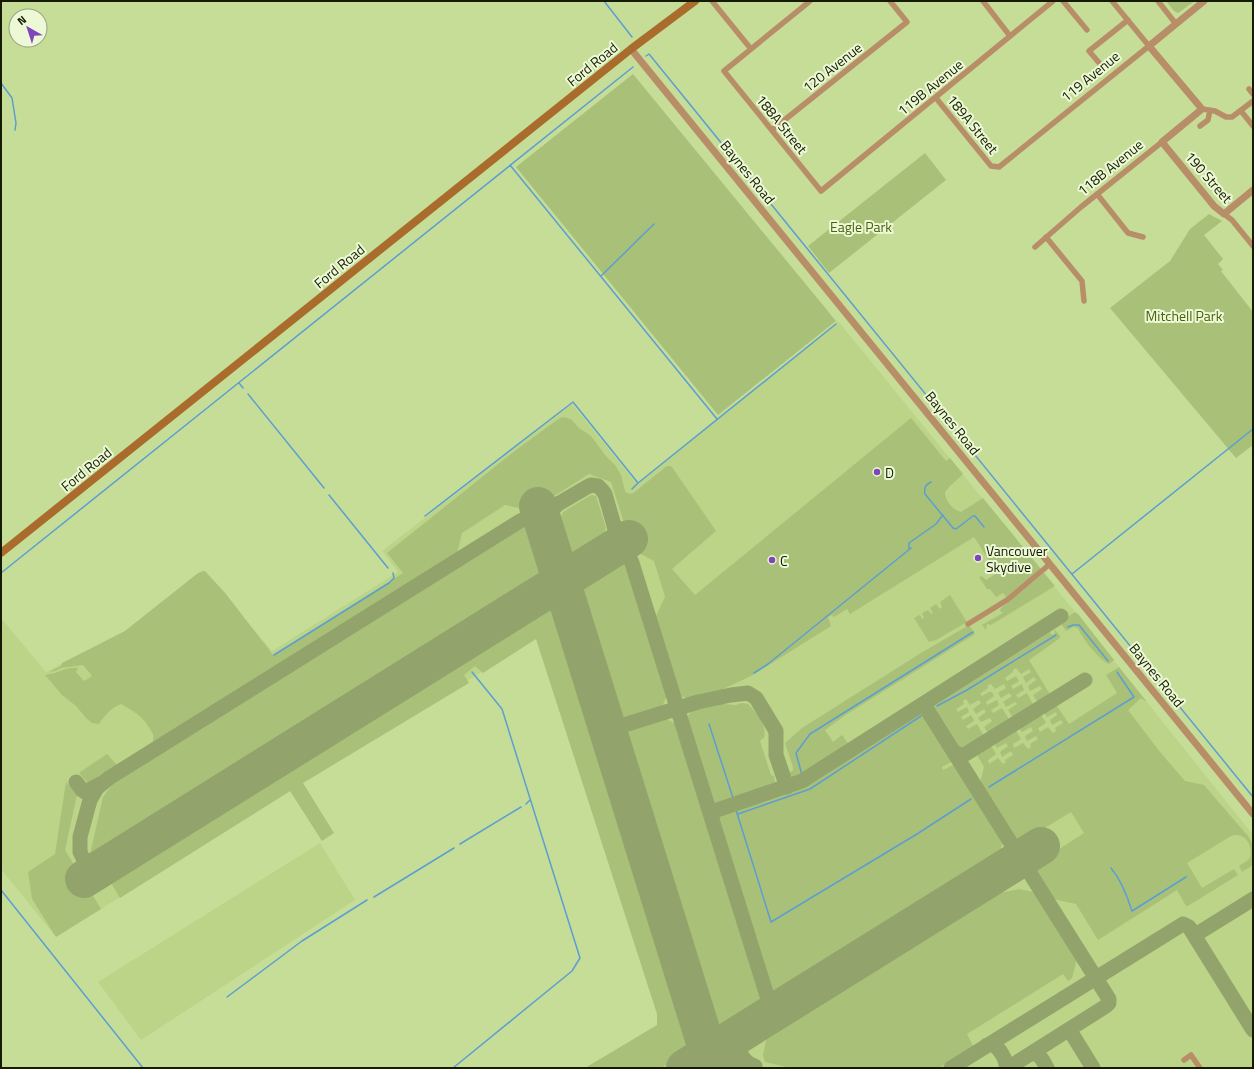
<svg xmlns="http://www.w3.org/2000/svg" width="1254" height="1069" font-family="'Titillium Web',sans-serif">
<rect width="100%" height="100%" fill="#c6dd98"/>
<path fill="#bbd487" d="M838,321l237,291 178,223v233h-666l74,-45 -125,-385 -480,299 -55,-68v-251l45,54 79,-41 78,-61 69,81 126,-79 -16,-21 190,-147 65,80z
M320,843l35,57 -214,140 -43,-58z"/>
<path fill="#a9c078" d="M1166,1h29l-17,12 -4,-2z
M633,74l203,247 -118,94 -202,-248z
M925,153l21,27 -117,93 -21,-27z
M1209,214l13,7 -18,14 19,24 -5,5 5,6 -2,1 32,41v133l-17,13 -126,-150 60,-47 20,-32z
M562,417l6,1 4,2 7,8 12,8 14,19 10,10 6,10 4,16 2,2 5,1 35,-28h3l2,1 44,64 -44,38 23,26 216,-177 35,43 4,-3 13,16 -14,13 -4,5c0,9 8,18 16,20l22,-14 58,71 -35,28 -3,-4 -7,4 -6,-8h-3l-8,-12 3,-1 4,4 11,-7 -23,-36 -124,77 -3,-5 -13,8 -2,-2 -4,2 3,9 -80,50 -30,14 -24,9 -10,-1 -10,-3 -23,-75 11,-23 -11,-36 -22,-12 4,-3 -10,-17 -15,-47 -22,-8 -41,26 -20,5 1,5 -24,-5 -43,28 -6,24 -299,187 -3,-1c-2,-4 0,-5 -1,-9 0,0 -3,-5 -3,-5 -7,-13 -17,-18 -29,-25 -9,3 -17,12 -22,20l-7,-1 -5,-4 -11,-13 -14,-11 -16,-19 -1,-1c3,-1 7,-1 10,-2 8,-3 15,-6 23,-5l-2,4 8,9 8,-5 -9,-11 -22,3 -6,3 -6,1 12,-6 1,-3 63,-32 73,-58 7,-2 21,23 47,61 130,-82 -16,-20 129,-103 41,-30z
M591,495l5,1 10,32 -8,19 -31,19 -11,-35 7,-19z
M521,525l15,5 15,47 -453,283 -8,-6 13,-57 14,-19z
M615,560l14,5 39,128 -7,16 -33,10 -15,-8 -40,-126z
M1044,573l11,13 -64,39 -4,-1 -1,6 -4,-5 21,-12 -3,-2 1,-3z
M950,595l17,27 -31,18 -7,2 -15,-24 6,-3 2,4 2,-1 -2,-5 6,-3 3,4 2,-1 -3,-5 6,-4 4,5 2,-2 -2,-5z
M556,596l138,444 -2,9 -31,19h-76l72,-43v-11l-121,-375 -53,34 -8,-7 -11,9 5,8 -166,100 31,50 -12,8 -32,-50 -170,107 -13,-22z
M1075,612l3,2 36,46 -5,4c-11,-5 -27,-26 -31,-36l-5,-1 -7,4 -6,-9z
M969,625l6,9 -128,80 -22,16 8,12 9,-7 8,11 -50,33 -4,2 -7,-8 4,-3v-3l-8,-24 17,-15 119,-75z
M1054,630h1l5,6v2l-31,22 22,36 -13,7 -5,-8 9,-6 -2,-3 -10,5 -2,-5 8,-6 -2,-3 -8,6 -3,-6 8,-5 -2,-3 -8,5 -5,-6 -3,2v2l-8,6 2,3 9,-5 3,5 -8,5 2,3 9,-5 2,6 -8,5 2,3 9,-5 7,13 -21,12 -5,-8 9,-6 -2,-2 -9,5 -3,-5 9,-6 -3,-3 -8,5 -3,-5 8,-5 -2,-4 -9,5 -4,-5 -3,1v3l-8,6 2,2 7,-4h3l2,4 -8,6 1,3 10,-5 2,5 -8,5 2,3 9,-5 8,13 -21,13 -5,-7 8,-6 -2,-3 -9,4 -3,-4 8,-6 -2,-3 -8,5 -3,-5 8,-6 -2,-3 -9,5 -4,-6 -3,2 1,3 -8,5 2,3 9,-5 2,5 -8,5 2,3 8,-5 3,5v1l-8,5 2,3 9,-5 7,12 -24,15 -26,-42v-5l116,-72 2,3 3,-2z
M1119,667l28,35 -6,-4 -13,12 32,42 25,29 19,4 44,51 5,9v20l-11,7 -3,-6c4,-3 8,-4 11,-8 4,-13 -6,-27 -19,-22l-44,27 15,25 32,-19 4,6 -50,31h-2l-9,-16 -79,50 -22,-36 -23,-5 -20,-33 51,-33 -13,-21 -51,31 -8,-9 -32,-51 4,-16 -8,-14 14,-9 6,10 -1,1 -7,5 1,4 9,-6 5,6 3,-2 -1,-2 8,-5 -2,-4 -9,6 -2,-5 8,-6 -2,-3 -9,5 -4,-6 22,-13 6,10 -8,5 1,4 9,-5 5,6 3,-2 -1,-3 8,-5 -2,-3 -9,5 -2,-5 8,-5 -2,-4 -9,5 -4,-5 22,-14 6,10 -8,5 2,4 8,-5 5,6 3,-2 -1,-3 8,-5 -2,-3 -9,5 -2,-5 7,-5 -1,-3 -9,5 -4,-6 12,-8 14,21 48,-31 -11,-18z
M710,703l26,2 5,-2 7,1c9,9 19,20 16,34l-2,1 -2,2 11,34 3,1 2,12 -53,17h-7l-5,-1 -25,-83c4,-12 12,-16 24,-18z
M921,712l4,4 28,45 -11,6 1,3 12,-6 48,77 -5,16 -219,138 -10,-6 -54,-171 8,-6 75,-25 61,-39 2,2z
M663,717l16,9 83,265 -5,17 -38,24 -8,-3 -89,-286 9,-16z
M107,754l10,11v4l-27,17 -11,-13z
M66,782l11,13 -12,55 36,59 -45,28 -24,-38 -4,-27 27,-18z
M1019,889l15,3 43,67 -5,19 -4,3 -5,-7 -96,60 6,12 -34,22h-148l-26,-6 -2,-7 5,-24 217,-135z"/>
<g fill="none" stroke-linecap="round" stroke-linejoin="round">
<path stroke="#5c9ed1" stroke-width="1.5" d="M604,1l28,36
M646,56l3,-2 604,743
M1,83l11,15 4,25 -1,7
M510,165l207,254
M601,276l53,-52
M239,383l4,5
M248,394l76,94
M931,482c-6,3 -7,6 -6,12l28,34 3,1 17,-13h2l9,11
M632,489l6,-6 198,-159
M329,495l59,73
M425,516l148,-114 65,81
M909,549v-6l27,-19 7,-9
M1,573l632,-506
M1072,574l181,-145
M1068,627l5,-2h6l29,36
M274,655l115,-72 5,-5 -1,-5
M754,673l14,-9 143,-116
M937,706l30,-16 89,-55
M709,724l24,74
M802,775l-6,-22 14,-19 163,-102
M989,787l145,-90 -17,-25
M526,804l4,-4
M736,810l35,112 146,-88 54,-35
M738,814l72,-25 111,-73
M460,844l61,-37
M1111,868c10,12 16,27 21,43l54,-34
M1,890l142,178
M374,897l80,-49
M227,997l75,-56 65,-41
M453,1068l119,-97 8,-13 -78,-249 -30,-37"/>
<path stroke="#92a46c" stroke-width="15" d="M614,524l18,39 136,436c1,5 0,10 -2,15 -9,14 -34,17 -25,40 3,6 8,10 14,12
M547,534c-2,-12 3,-23 12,-31
M920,706l3,-1 3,3 183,291v4l-3,3 -98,62
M608,730l90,-28 33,-7 17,-2 8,5 20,33v24l11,32
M954,752l6,3h4l121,-75
M76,782l6,8 3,2 15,-8
M712,819l1,-6 4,-3 85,-29 259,-165
M102,868l-6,2 -8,-2 -8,-16v-15l10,-37 7,-12 12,-10 411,-257 38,-17 29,-17 4,-2 7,1 4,4 3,4 10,35 -2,13 -5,8 -7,6
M1191,930l4,3 5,-1 53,-33
M701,1031l10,17 16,11
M1064,1033l4,-1 4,2 21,34
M987,1045l5,-1c7,3 15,16 14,24
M1030,1054c10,-2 13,7 17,14
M689,1066c25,-14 39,-6 65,0
M951,1068l232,-144 6,3 64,103"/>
<path stroke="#92a46c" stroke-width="38" d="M538,506l175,562
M84,879l545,-340
M685,1068l356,-222"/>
<path stroke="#b88e68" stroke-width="5.5" d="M712,1l39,48
M810,1l-86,70 97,120 232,-190
M983,1l27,35
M1063,1l24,29
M1158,1l18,23
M1101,65l-12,-14 39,-31
M1249,89l4,5
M936,98l55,68 8,1 150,-121 -37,-45
M1202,109l13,2 11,6h6l21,-16
M1241,111l12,15
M1200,126l8,-6 2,-10
M772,130l135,-108 -17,-21
M1097,194l31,39 15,4
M1224,214l8,6 21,26
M1046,237l36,44 2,20
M1035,247l46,-40 81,-65
M968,624l39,-24 43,-36
M1184,1060l7,-5 9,13"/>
<path stroke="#b88e68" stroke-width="7" d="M1204,1l-55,45 53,63 -40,33 52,64 10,8 29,-24
M631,49l622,765"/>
<path stroke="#a96c2c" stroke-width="8" d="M1,553l630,-504 64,-48"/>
</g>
<g fill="#7f45bb" stroke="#edf9d6" stroke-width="1.5">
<circle cx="877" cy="472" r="4"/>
<circle cx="978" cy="558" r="4"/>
<circle cx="772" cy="560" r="4"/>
</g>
<g text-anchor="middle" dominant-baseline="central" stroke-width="4" stroke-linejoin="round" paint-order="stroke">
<g font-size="14" fill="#141b02" stroke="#edf9d6">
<text transform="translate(592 64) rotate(-39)">Ford Road</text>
<text transform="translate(832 67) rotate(-38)">120 Avenue</text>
<text transform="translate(1090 76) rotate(-39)">119 Avenue</text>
<text transform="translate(930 87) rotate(-39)">119B Avenue</text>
<text transform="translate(782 124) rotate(51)">188A Street</text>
<text transform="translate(973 124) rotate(51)">189A Street</text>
<text transform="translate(1110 167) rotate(-39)">118B Avenue</text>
<text transform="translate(748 172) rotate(51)">Baynes Road</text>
<text transform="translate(1209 177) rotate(49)">190 Street</text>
<text transform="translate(339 266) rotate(-39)">Ford Road</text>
<text transform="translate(953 423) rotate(51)">Baynes Road</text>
<text transform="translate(86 469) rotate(-39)">Ford Road</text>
<text transform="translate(1157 675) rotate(51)">Baynes Road</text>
</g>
<g font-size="14" fill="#4b5f0c" stroke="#edf9d6">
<text x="861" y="226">Eagle Park</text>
<text x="1184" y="315">Mitchell Park</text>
</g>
<g font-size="14" fill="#141b02" stroke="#edf9d6" text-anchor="start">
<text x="885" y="472">D</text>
<text x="986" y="550">Vancouver<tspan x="986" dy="16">Skydive</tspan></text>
<text x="780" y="560">C</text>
</g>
</g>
<rect width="1254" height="1069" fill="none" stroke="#141b02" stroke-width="4"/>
<g transform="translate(28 28) rotate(321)"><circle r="19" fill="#edf9d6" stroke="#96a081"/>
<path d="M0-3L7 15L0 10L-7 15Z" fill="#7f45bb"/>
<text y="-6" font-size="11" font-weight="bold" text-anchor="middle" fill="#141b02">N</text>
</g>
</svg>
